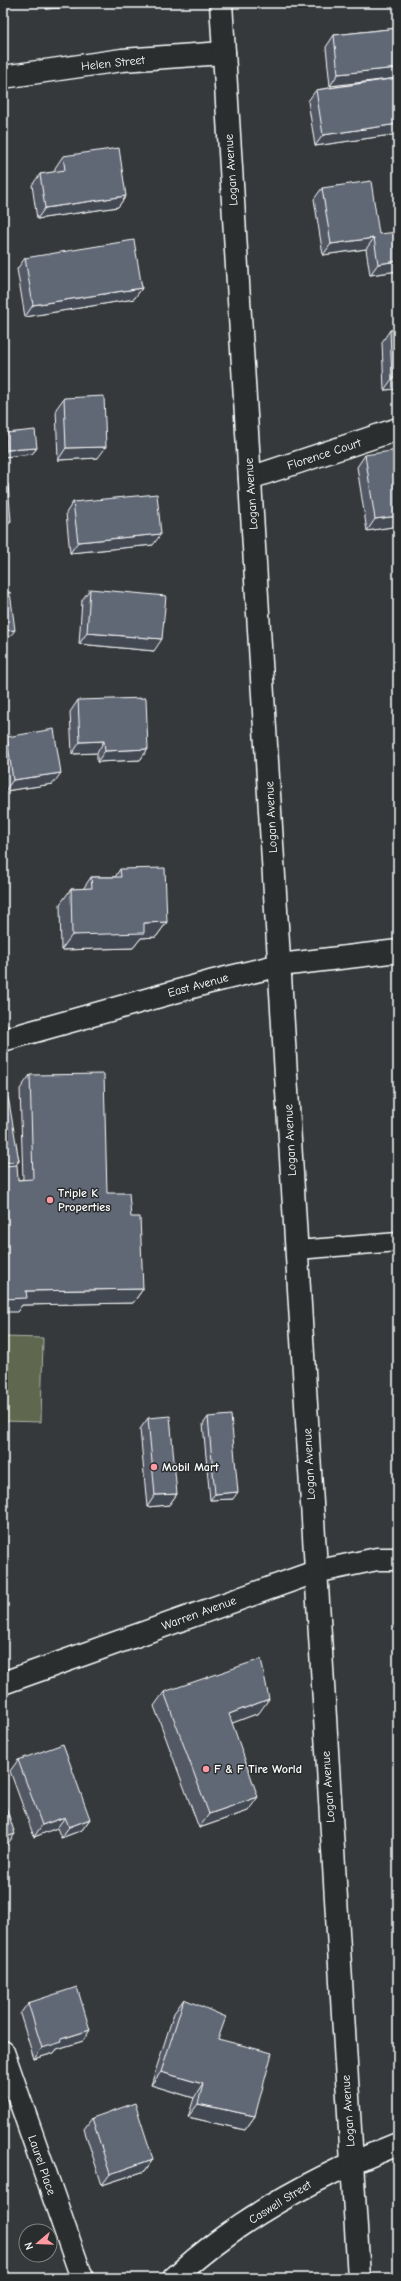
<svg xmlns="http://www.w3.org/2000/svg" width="401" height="2281" font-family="'Comic Neue',sans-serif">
<rect width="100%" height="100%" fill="#35393c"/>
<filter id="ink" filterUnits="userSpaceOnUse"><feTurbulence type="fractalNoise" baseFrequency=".025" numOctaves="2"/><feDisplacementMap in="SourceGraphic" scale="8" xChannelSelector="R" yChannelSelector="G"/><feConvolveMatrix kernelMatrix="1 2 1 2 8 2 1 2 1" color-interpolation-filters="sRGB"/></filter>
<g filter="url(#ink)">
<path fill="#5e684f" stroke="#aeb4a7" d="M3,1337l40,1 -2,84 -38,-1z"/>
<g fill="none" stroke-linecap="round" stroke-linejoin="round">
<g stroke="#fff" stroke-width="21">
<path id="lane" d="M297,1250l101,-8"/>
</g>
<g stroke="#fff" stroke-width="25">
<path id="street" d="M3,77l119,-17 102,-7
M250,478l148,-49
M3,1040l207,-58 70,-17
M3,1683l312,-111 62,-13h21
M3,2052l79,226
M174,2278c64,-60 143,-102 224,-134"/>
</g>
<g stroke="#fff" stroke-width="25">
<path id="secondary" d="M221,3l138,2275
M280,965l118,-14"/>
</g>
<use href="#lane" stroke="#2a2d2e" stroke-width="18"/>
<use href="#street" stroke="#2a2d2e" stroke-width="22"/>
<use href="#secondary" stroke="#2a2d2e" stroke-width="22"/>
</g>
<path fill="#535965" stroke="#fff" d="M46,3h69l-1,1 -68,5z
M398,28v106l-83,12 -7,-45 8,-11 80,-12 -66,8 -4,-39 8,-12z
M63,156l63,40 -8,11 -81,12 -5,-34 8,-11 15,-2v-4z
M322,188l57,46 19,37 -28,4 -4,-26 -43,6 -9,-56z
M25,258l117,30 -8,11 -109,18 -8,-48z
M390,330h8v59l-14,1 -2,-48z
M64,398l34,60 -40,2 -2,-51z
M6,433l31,15 -5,6 -29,3v-21z
M365,455l33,71 -31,5 -10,-64z
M73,502l80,43 -83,8 -4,-40z
M90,589l64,62 -75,-7 3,-44z
M78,700l70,49 -8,11 -43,2v-9l-25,1 -2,-42z
M7,737l46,47 -48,7 -2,-16v-33z
M120,869l47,53 -11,15 -15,1 -8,10 -72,2 -1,-46 11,-15h12l8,-12h24z
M398,1031v32h-1l-2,-28z
M30,1075l77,118 24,24 12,72 -10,14 -111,2 -5,7 -14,-233 16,82 -3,4 2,15 5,-1 -3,-90z
M398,1099v16l-2,-12z
M398,1174v12l-1,-11z
M208,1417l25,82 -23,1 -7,-76z
M148,1418l29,76 -8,11 -22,2 -7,-78z
M164,1692l95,21 -27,10 16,88 -49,17 -45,-122z
M18,1760l72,59 -8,11 -21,8 -4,-10 -23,9 -24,-66z
M184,1999l34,40 37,77 -10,14 -57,-13 6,-19 -43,-13 23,-72z
M28,2003l55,38 -26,8 -3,4 -20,6 -14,-45z
M92,2118l61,41 -8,12 -43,14 -18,-56z"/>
<path fill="#434953" stroke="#fff" d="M51,3h64l-1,1 -68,5z
M398,68v10l-68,8 8,-12z
M398,124v10l-83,12 8,-11z
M126,196l-8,11 -81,12 8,-11z
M374,238l-8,11 -43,6 8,-11z
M398,261v10l-28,4 8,-11z
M142,288l-8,11 -109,18 8,-12z
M398,378v11l-14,1 8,-11z
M106,447l-8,11 -40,2 8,-12z
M37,448l-5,6 -29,3 4,-7z
M398,516v10l-31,5 8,-12z
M11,521l-5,7h-3v-6z
M161,534l-8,11 -83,8 8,-11z
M15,630l-5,7h-7v-6z
M87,633l75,6 -8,12 -75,-7z
M104,741l-7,12 -25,1 8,-12z
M148,749l-8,11 -43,2 8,-11z
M61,773l-8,11 -48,7 8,-11z
M167,922l-11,15 -15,1 -8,10 -72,2 11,-15 72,-12z
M19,1161l-11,15 -5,1v-14z
M143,1289l-10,14 -111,2 -5,7h-14v-13l23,-8z
M238,1492l-5,7 -23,1 5,-6z
M177,1494l-8,11 -22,2 8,-12z
M269,1699l-10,14 -40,15 10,-14z
M258,1797l-10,14 -49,17 10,-14z
M65,1817l-8,11 -23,9 8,-12z
M90,1819l-8,11 -21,8 8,-11z
M15,1834l-8,11 -4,1v-8z
M90,2030l-7,11 -26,8 -3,4 -20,6 8,-11 19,-9z
M161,2072l42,12 -9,14 -43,-13z
M198,2104l57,12 -10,14 -57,-13z
M153,2159l-8,12 -43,14 8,-11z"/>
<path fill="#606876" stroke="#fff" d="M398,28v40l-60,6 -4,-39z
M398,78v46l-75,11 -7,-45z
M119,148l7,48 -81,12 -5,-34 25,-4 -2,-14z
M371,181l8,53 19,-2v29l-20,3 -4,-26 -43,6 -9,-56z
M134,240l8,48 -109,17 -8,-47z
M390,330h8v48l-6,1z
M104,396l2,51 -40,1 -2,-50z
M35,430l2,18 -30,2 -1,-17z
M398,450v66l-23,3 -10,-64z
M3,484h5l3,37 -8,1z
M157,494l4,40 -83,8 -5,-40z
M90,589l76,7 -4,43 -75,-6z
M10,592l5,38 -12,1v-38z
M146,698l2,51 -43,2 -1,-10 -24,1 -2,-42z
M54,729l7,44 -48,7 -6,-43z
M165,868l2,54 -23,1v10l-72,2 -1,-46 21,-1 -1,-11h30l-1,-8z
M104,1074l3,119h22l2,24h9l3,72 -117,2 1,7 -24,1v-133l14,-1 1,15 15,-1 -3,-104z
M3,1079l6,23 10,59 -16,2z
M231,1415l7,77 -23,2 -7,-77z
M170,1416l7,78 -22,1 -7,-77z
M261,1659l8,40 -40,15 29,83 -49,17 -45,-122z
M63,1744l27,75 -21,8 -4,-10 -23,8 -24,-65z
M3,1798l12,36 -12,4z
M77,1987l13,43 -29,9 1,3 -20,6 -14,-45z
M184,1999l42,18 -8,22 54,14 -17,63 -57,-12 5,-20 -42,-12z
M135,2103l18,56 -43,15 -18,-56z"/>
</g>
<g fill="#ff9aa2" stroke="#2a2d2e" stroke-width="1.5">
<circle cx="50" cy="1200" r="4"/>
<circle cx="154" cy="1467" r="4"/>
<circle cx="206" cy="1769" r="4"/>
</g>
<g text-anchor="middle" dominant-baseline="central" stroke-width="3" stroke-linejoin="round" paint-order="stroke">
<g font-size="12" fill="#fff" stroke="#2a2d2e">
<text transform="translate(113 63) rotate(-6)">Helen Street</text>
<text transform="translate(231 170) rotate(-94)">Logan Avenue</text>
<text transform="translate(324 454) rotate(-18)">Florence Court</text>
<text transform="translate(251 494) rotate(-94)">Logan Avenue</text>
<text transform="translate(271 817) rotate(-93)">Logan Avenue</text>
<text transform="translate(198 985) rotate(-15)">East Avenue</text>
<text transform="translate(290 1140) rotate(-93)">Logan Avenue</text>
<text transform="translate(309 1464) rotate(-93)">Logan Avenue</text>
<text transform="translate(199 1613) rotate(-20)">Warren Avenue</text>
<text transform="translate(328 1787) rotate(-94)">Logan Avenue</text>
<text transform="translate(348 2111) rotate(-94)">Logan Avenue</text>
<text transform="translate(42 2165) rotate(71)">Laurel Place</text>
<text transform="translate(280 2202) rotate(-32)">Caswell Street</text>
</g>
<g font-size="12" font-weight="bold" fill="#fff" stroke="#2a2d2e" text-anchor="start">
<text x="58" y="1193">Triple K<tspan x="58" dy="14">Properties</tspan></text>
<text x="162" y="1467">Mobil Mart</text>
<text x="214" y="1769">F &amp; F Tire World</text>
</g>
</g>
<rect width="401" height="2281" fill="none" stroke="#2a2d2e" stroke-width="16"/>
<rect x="8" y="8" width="385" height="2265" fill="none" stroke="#fff" stroke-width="1.5" filter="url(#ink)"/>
<g transform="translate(38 2243) rotate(251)"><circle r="19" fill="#2a2d2e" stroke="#7f8182"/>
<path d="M0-3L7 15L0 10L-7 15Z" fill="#ff9aa2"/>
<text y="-6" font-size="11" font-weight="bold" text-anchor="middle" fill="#ffffff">N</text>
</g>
</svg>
